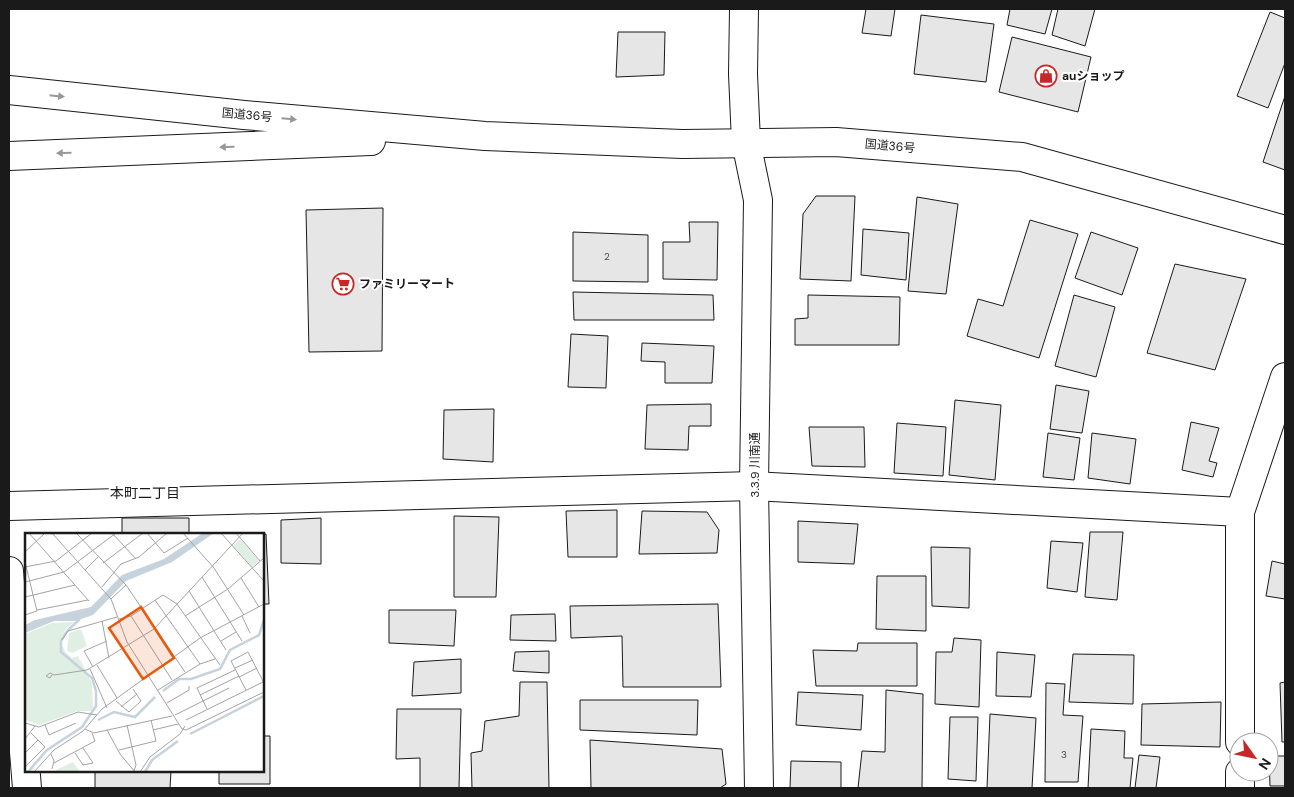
<svg xmlns="http://www.w3.org/2000/svg" width="1294" height="797" font-family="'DM Sans','Noto Sans JP',sans-serif">
<rect width="100%" height="100%" fill="#fff"/>
<path fill="#e6e6e6" stroke="#1a1a1a" d="M866,9h29l-4,27 -29,-3z
M1010,9h42l-7,25 -38,-9z
M1058,9h37l-10,37 -33,-11z
M1270,12l15,6v45l-17,45 -31,-12z
M921,15l73,9 -8,58 -72,-8z
M618,32h47l-1,43 -48,2z
M1012,37l79,20 -13,55 -79,-20z
M1285,96v74l-22,-8z
M816,196h39l-4,85 -51,-2 3,-65z
M917,197l41,7 -12,90 -38,-3z
M383,208l-1,143 -73,1 -3,-142z
M1030,220l48,14 -39,124 -72,-22 11,-37 25,7z
M689,222h29l-1,58 -54,-1v-37h27z
M863,229l46,4 -3,47 -45,-5z
M573,232l75,3v47l-75,-1z
M1091,232l47,16 -16,47 -47,-17z
M1175,264l71,15 -31,91 -68,-17z
M573,292l140,3 1,25h-140z
M808,295l92,2 -1,48h-104v-26l13,-1z
M1074,295l41,12 -19,70 -41,-11z
M571,334l37,2 -2,52 -38,-1z
M642,343l72,3 -2,37h-47v-21l-24,-1z
M1056,385l33,6 -7,42 -32,-4z
M955,400l46,5 -6,75 -46,-5z
M711,404v22h-22l-1,24 -43,-1 2,-44z
M494,409l-1,53 -50,-3 1,-49z
M1191,422l28,6 -10,33 8,2 -4,14 -31,-7z
M897,423l49,4 -3,49 -49,-3z
M809,427h55l1,40 -53,-1z
M1048,433l32,5 -6,42 -31,-3z
M1092,433l44,6 -6,45 -42,-6z
M617,510v47h-49l-2,-46z
M642,511l65,1 12,18 -2,23 -78,1z
M454,516l45,1 -3,80h-42z
M122,518h67v16h-67z
M321,518v46l-40,-1v-43z
M798,521l60,3 -4,40 -56,-2z
M1090,532h33l-6,68 -32,-3z
M206,534h60l3,70h-7v-70z
M1051,541l32,2 -6,49 -30,-4z
M931,547l39,1 -1,60 -37,-2z
M1272,561l13,3v35l-19,-3z
M877,576h49v55l-50,-2z
M718,604l3,83h-98l-1,-51 -51,2 -1,-32z
M389,610h67l-2,36 -65,-3z
M555,614l1,27 -46,-1 1,-25z
M954,638l27,2 -2,67 -44,-3 1,-52h16z
M858,643h59v43h-101l-3,-36 44,1z
M549,651v22l-36,-2 2,-19z
M997,652l38,3 -4,42 -35,-1z
M1073,654l61,1 -1,49 -64,-2z
M461,659v34l-49,3 2,-34z
M520,682h27l2,106h-77l-1,-35 11,-2 3,-30 34,-5z
M1285,682v60h-3l-2,-59z
M1046,683l19,1 -2,31 20,1 -5,66h-33z
M886,690l37,4 -1,94h-64l4,-37 23,1z
M798,692l65,3 -2,35 -65,-5z
M580,700h118l-1,35 -117,-5z
M1221,702l-1,45 -79,-2 1,-41z
M397,709h64l-2,79h-39v-30l-24,1z
M990,714l46,4 -4,70h-45z
M950,717h28l-2,64 -28,-2z
M1091,729l34,2 -1,27h9l-3,30h-42z
M262,736h8v48h-51v-13h43z
M590,740l132,9 4,35 -6,4h-129z
M1139,755l21,2 -4,31h-21z
M1269,756h16v30h-15z
M791,761l50,1v26h-51z
M95,771h76l-1,17h-75z"/>
<g fill="none" stroke-linecap="round" stroke-linejoin="round">
<g stroke="#1a1a1a" stroke-width="30">
<path id="minor" d="M9,506l745,-20 486,26
M1240,742v-230l45,-135
M1240,772v16"/>
</g>
<g stroke="#1a1a1a" stroke-width="30">
<path id="tertiary" d="M744,9l-1,65 3,68 12,58 -4,286 5,302
M9,571l18,217"/>
</g>
<g stroke="#1a1a1a" stroke-width="30">
<path id="trunk" d="M9,90l235,25 241,21 197,8 154,-2 186,15 263,73
M9,156l362,-15"/>
</g>
<use href="#minor" stroke="#fff" stroke-width="28"/>
<use href="#tertiary" stroke="#fff" stroke-width="28"/>
<use href="#trunk" stroke="#fff" stroke-width="28"/>
</g>
<defs><path id="oneway-solid" d="M-6-.8H1V-3.2L6.5 0L1 3.2V.8H-6Z" transform="scale(1.25)"/></defs>
<g fill="#989898">
<use href="#oneway-solid" transform="translate(57 96) rotate(6)"/>
<use href="#oneway-solid" transform="translate(289 119) rotate(5)"/>
<use href="#oneway-solid" transform="translate(227 147) rotate(178)"/>
<use href="#oneway-solid" transform="translate(64 153) rotate(178)"/>
</g>
<defs>
<g id="shop-ring" transform="scale(1.125)"><circle r="9.5" fill="#fff" stroke="#c62828" stroke-width="1.5"/><path d="M-5-2.5h2.3a2.7 3.5 0 0 1 5.4 0H5L5.5 6h-11ZM-1.5-2.5h3a1.5 2.3 0 0 0-3 0Z" fill="#c62828"/></g>
<g id="supermarket-ring" transform="scale(1.125)"><circle r="9.5" fill="#fff" stroke="#c62828" stroke-width="1.5"/><path d="M-6-5.5h2.5l.6 2H6L4.5 2H-2.5L-4.4-4H-6ZM-1.5 3.2a1.3 1.3 0 1 0 .1 0ZM3 3.2a1.3 1.3 0 1 0 .1 0Z" fill="#c62828"/></g>
</defs>
<g fill-rule="evenodd">
<use href="#shop-ring" x="1046" y="76"/>
<use href="#supermarket-ring" x="343" y="284"/>
</g>
<g text-anchor="middle" dominant-baseline="central" stroke-width="4" stroke-linejoin="round" paint-order="stroke">
<g font-size="10" fill="#4d4d4d">
<text x="607" y="256">2</text>
<text x="1064" y="754">3</text>
</g>
<g font-size="12" font-weight="bold" fill="#1a1a1a" stroke="#fff" text-anchor="start">
<text x="1062" y="76">auショップ</text>
<text x="359" y="284">ファミリーマート</text>
</g>
<g font-size="12" fill="#1a1a1a" stroke="#fff">
<text transform="translate(247 115) rotate(5)">国道36号</text>
<text transform="translate(890 146) rotate(5)">国道36号</text>
<text transform="translate(755 465) rotate(-90)">3.3.9 川南通</text>
</g>
<g font-size="14" fill="#1a1a1a" stroke="#fff">
<text x="145" y="493">本町二丁目</text>
</g>
</g>
<g transform="translate(25 533)">
<rect width="239" height="239" fill="#fff"/>
<path d="M215,6l19,22 -7,6 -19,-22zM49,89l-9,8 -5,12 6,11 6,5 6,-2 14,27 1,25 -2,3h-14l-37,14 -15,-5v-86l27,-11zM56,96l6,17 -15,7 -5,-2 2,-18zM48,229l7,10h-23l-1,-2z" fill="#e0efe3"/>
<path d="M178,0h11l-42,29 -46,19 -33,34 -18,6h-21l-29,12v-8l10,-5 56,-13 31,-32 42,-16z" fill="#c6d2dc"/>
<path fill="none" stroke="#c6d2dc" stroke-width="2.5" d="M138,158l16,-12h12l29,-10 10,-19 29,-15 5,-15M73,187l16,-8 21,5 20,-20M165,201l74,-38M3,239l19,-22 35,-23 14,-21v-15l-4,-13 -31,-26v-11l6,-10 13,-12M120,239l7,-12 26,-19"/>
<path fill="none" stroke="#a3a3a3" stroke-width="1" d="M4,0l60,68M27,0l59,66 16,43 55,87 4,1 78,-38M51,0l50,52 59,87M87,0l24,26M122,0l17,20M158,0l31,35 30,47M196,0l43,48M211,0l24,28M0,19l20,-19M139,20l24,-15M0,29l12,49 -12,4M78,30l40,-30M0,34l31,-6 36,-28M60,37l13,-13M177,44l40,64M216,45l18,29M0,49l39,-10 52,-39M77,54l19,-23 18,-7 28,-24M164,58l37,59M0,64l50,-12M86,66l15,-14M130,67l45,64M12,77l51,-10M106,83l41,64M160,83l43,-27 36,-31M217,83l8,17M94,86l12,-3 32,-21 14,9 43,61M77,88l7,37M37,107l6,-9 49,-14M196,108l15,-9M72,132l20,33M68,134l-9,-16 23,-10M210,135l18,-8M65,136l17,39M27,142l-2,3 -4,-2 4,-3 4,2 33,-5 67,-41 89,-96M124,142l51,-37 64,-34M214,144l18,-9M133,157l42,-26 15,-5M221,157l-15,-29 17,-9 16,31M175,162l39,-19M91,168l13,11 12,-11 -8,-12M142,170l22,-13v-4M96,174l16,-13M182,176l-10,-21 38,-18M150,182l54,-27M161,187l77,-38M0,190l14,4 39,-15 19,3M20,192l4,10 27,-12M102,192l9,40 -2,6M60,196l9,4 78,-17M82,197l13,24 15,18M128,197l25,-6M0,206l10,-13M94,217l37,-9 -5,-21M0,220l13,-13M50,220l8,12 10,-2 -10,-15M26,221l3,7 -2,8M29,230l41,-22 -3,-8M0,234l20,-20 -14,-14M9,239l20,-22 29,-19 19,-22 47,-34M115,239l10,-15 30,-23 5,-8"/>
<path fill="#e8590c" fill-opacity="0.15" stroke="#e8590c" stroke-width="2.5" d="M116,74l33,51 -31,21 -34,-51z"/>
<rect width="239" height="239" fill="none" stroke="#1a1a1a" stroke-width="2.5"/>
</g>
<rect width="1294" height="797" fill="none" stroke="#1a1a1a" stroke-width="20"/>
<g transform="translate(1254 757) rotate(123)"><circle r="24" fill="#ffffff" stroke="#a3a3a3"/>
<path d="M0-4L9 19L0 12L-9 19Z" fill="#c62828"/>
<text y="-8" font-size="14" font-weight="bold" text-anchor="middle" fill="#1a1a1a">N</text>
</g>
</svg>
